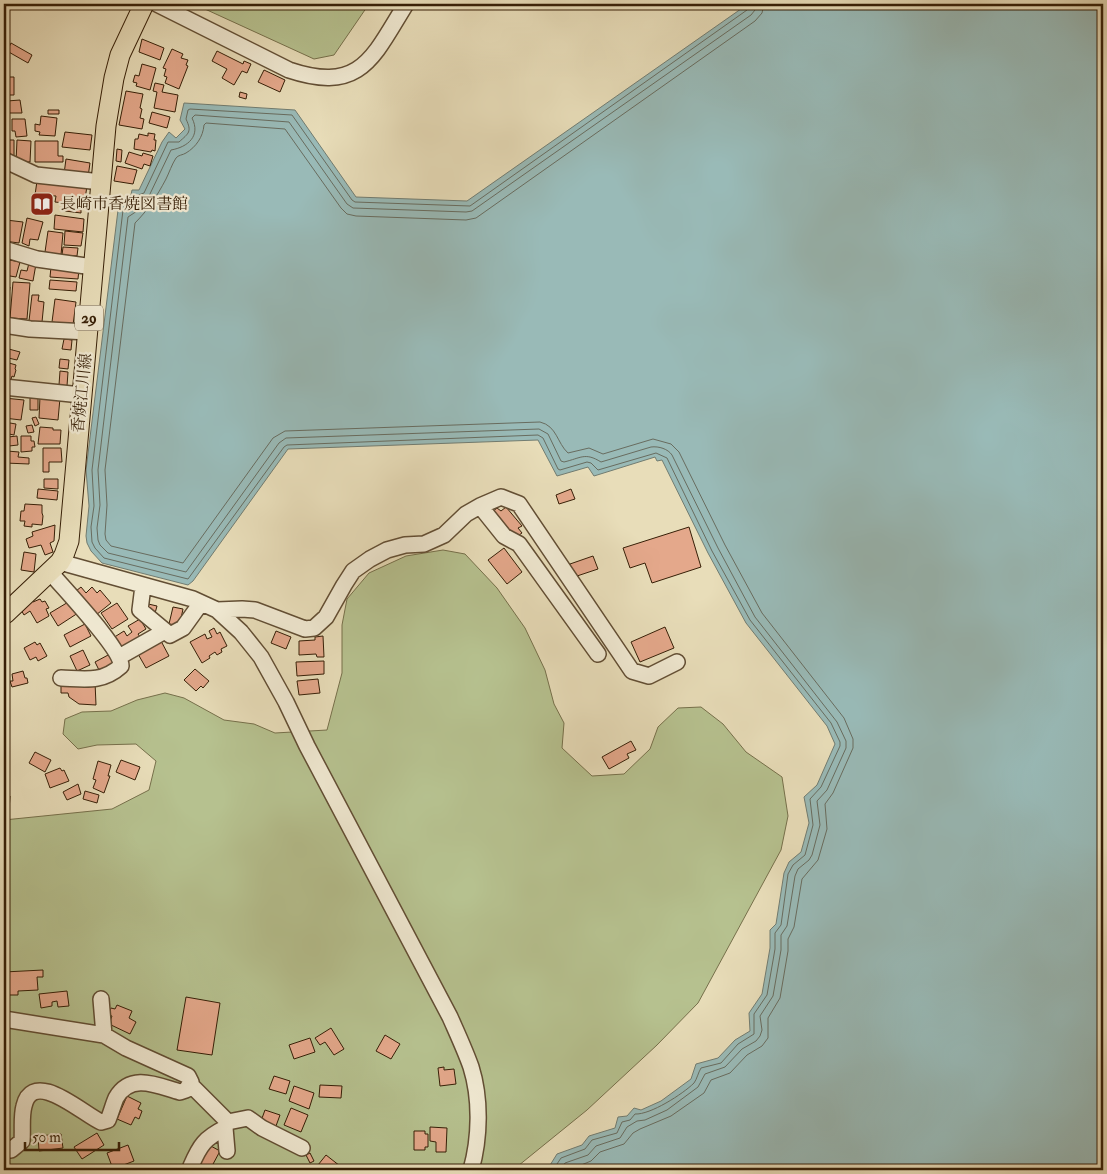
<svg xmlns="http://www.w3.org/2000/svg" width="1107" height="1174" font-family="'IM FELL Double Pica','Noto Serif JP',serif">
<rect width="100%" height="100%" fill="#e8ddb9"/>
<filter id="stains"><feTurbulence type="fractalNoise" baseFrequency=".004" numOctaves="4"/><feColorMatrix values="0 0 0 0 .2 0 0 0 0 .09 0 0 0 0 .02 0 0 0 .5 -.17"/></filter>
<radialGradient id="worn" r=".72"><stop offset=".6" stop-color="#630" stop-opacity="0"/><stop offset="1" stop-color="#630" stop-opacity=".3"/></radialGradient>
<path fill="#b6c18f" stroke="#76704b" d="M194,4h175l-35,51 -20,4z
M443,550l22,4 32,34 28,40 20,42 9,34 10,19 -2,25 30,28 32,-2 26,-25 8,-22 20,-19 23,-1 22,17 23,28 36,25 6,39 -7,34 -83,153 -41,42 -70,65 -74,60h-509v-350l108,-11 37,-19 7,-29 -20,-17 -39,1 -19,4 -15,-15 2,-15 17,-7 29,-1 26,-11 28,-7 19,5 40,22 30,4 21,9 52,-3 15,-57v-48l5,-26 22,-26 37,-17z"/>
<path fill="#99bab7" stroke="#717c71" d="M748,4h355v1166h-556l10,-16 25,-9 7,-9 26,-8 3,-11 9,-1 7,-8 7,2 20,-9 30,-22 5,-15 22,-6 17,-18 15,-9 -1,-18 13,-19 8,-46v-18l6,-6 8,-51 5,-11 12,-10 8,-29 -5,-26 13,-12 18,-41 -8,-18 -81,-103 -38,-70 -46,-93 -5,1 -2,-4 -61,19 -6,-9 -31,9 -19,-36 -250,9 -95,132 -5,4 -86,-22 -11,-12 -4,-8 -1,-7 3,-30 -3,-36 33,-268 10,2 3,-14h7l23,-48 7,-10 7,6 9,-9 -5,-9 4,-17 111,7 61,87 111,4z"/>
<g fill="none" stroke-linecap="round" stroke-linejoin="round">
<path stroke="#686c5f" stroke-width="1" d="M553,1170l8,-12 24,-9 7,-9 25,-7 5,-11 8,-2 5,-6c15,1 48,-20 59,-31 3,-4 4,-10 7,-15l20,-5 17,-19 16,-10v-20l13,-19 8,-46v-16l6,-8 7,-51 5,-9 12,-10 8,-30 -3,-26 11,-12 19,-41v-4l-9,-19 -81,-103 -38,-69 -45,-93 -11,-5 -58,17 -7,-7 -4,-1 -27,8 -2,-1 -15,-31 -5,-3 -251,10 -3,2 -96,132 -84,-21 -9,-10 -3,-6 -1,-15 3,-21 -2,-36 31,-260 1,-2 8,-1 4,-11 8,-3 24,-51h11c10,-9 13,-10 7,-23l2,-9 2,-1 102,6 60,85 3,2 115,4 277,-196 3,-6
M560,1170l5,-7 23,-8 8,-9 24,-8 7,-11 10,-6 8,-1 22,-10 31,-23 7,-13 20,-7 17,-18 14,-8 4,-5 2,-6 -2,-14 13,-20 8,-46v-15l6,-9 8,-50 3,-7 11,-9 3,-5 8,-30 -3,-24 10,-11 19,-42v-7l-9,-19 -82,-105 -37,-69 -46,-93c-4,-6 -13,-9 -21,-8l-50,15c-16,-10 -20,-4 -37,0l-3,-1 -13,-27 -9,-5 -253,9 -7,5 -93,129 -78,-19 -8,-8 -2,-5 -1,-12 3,-23 -2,-35 30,-253 9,-6 4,-10 8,-5 22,-46c17,-3 30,-14 21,-32l3,-3 94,7 58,82 6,4 113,4 6,-1 279,-196 4,-5 1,-6
M569,1170l22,-9 9,-9 24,-8 9,-11 7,-4 31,-13 33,-23 7,-13 19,-7 17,-18 15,-9 6,-8v-20l12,-20 8,-47v-12l6,-12 8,-48 16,-19 9,-31 -2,-25 8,-11 20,-45v-9l-9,-21 -82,-105 -37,-68 -46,-93 -8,-8 -18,-5 -50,15 -14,-6 -21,5c-11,-10 -11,-27 -28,-31l-255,9 -12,7 -90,125 -72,-17 -5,-6 -1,-6 2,-29 -2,-35 30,-247c13,-13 22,-27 31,-44 3,-6 6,-15 10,-21 2,-3 7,-3 10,-5 10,-6 17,-16 18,-28l2,-2 79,6 56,79 6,6 9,2 110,4 10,-2 279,-197 7,-8 2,-9"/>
</g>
<path fill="#e4a88b" stroke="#361f07" d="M142,39l22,9 -4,12 -21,-8z
M11,43l21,12 -4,8 -21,-12z
M172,49l11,5 -2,4 7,2 -2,5 2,1 -9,23 -14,-6 2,-6 -3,-1 2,-7 -3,-1z
M217,51l26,13 1,-3 7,3 -4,9 -5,-2 -8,14 -12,-7 5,-9 -15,-8z
M142,64l14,4 -6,22 -14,-4 1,-3 -4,-1 2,-7 4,1z
M264,70l21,10 -5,12 -22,-10z
M4,77h10v18h-10z
M155,83l9,2 -2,7 16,3 -3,17 -21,-4 3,-16 -4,-1z
M126,91l17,3 -3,14 2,1 -2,9 4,1 -2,10 -23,-4z
M240,92l7,2 -1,5 -7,-2z
M20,100l2,13h-18v-10h3v-2z
M48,110h11v4h-11z
M152,112l18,5 -3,11 -18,-5z
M41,116l16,2 -2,18 -16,-1 1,-3 -5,-1v-7l5,1z
M12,119h13l2,17 -11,1 -1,-6h-3z
M4,122h5v17h-5z
M65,132l27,3 -2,15 -28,-3z
M148,133l7,1 -1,6h2l-1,11 -3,-1 -1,2 -17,-3 1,-10h3l1,-5 9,2z
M4,140h10v18l-10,-2z
M17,140l14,1 -1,21h-14z
M35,141h23v15h5v6h-28z
M117,149l5,1 -1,12 -5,-1z
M129,152l13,4 1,-3 10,3 -3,10 -6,-2 -2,5 -17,-6z
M66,159l24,4 -2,14 -24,-3z
M117,166l20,4 -4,14 -19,-3z
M37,181l50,5 -2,13 -21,-2v6l-9,-1 1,-6 -21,-1z
M66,205l15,2v6l-16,-2z
M55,215l29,4 -1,13 -29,-3z
M27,218l16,4 -5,18 -8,-1 -1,7 -7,-3z
M6,220l17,2 -4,21 -15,-2z
M48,231l15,2 -2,22 -16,-3z
M65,231l18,2 -2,13 -17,-1z
M63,247l15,1 -1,8 -15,-1z
M4,259l16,3 -4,15 -12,-2z
M29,263l7,1 -3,17 -14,-3 2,-8 6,1z
M51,267l28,2 -1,10 -28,-2z
M4,278l1,3h3v6h2l-1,9h-3l-1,13z
M50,280l27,2 -1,9 -27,-2z
M13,282l17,1 -3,36 -17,-1z
M32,295h7l-1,6 6,1 -2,20 -13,-1z
M55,299l21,3 -3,23 -21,-3z
M64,339l8,1 -1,10 -9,-1z
M5,348l15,4 -3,8 -13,-3z
M60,359l9,1 -1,9 -9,-1z
M9,363l7,2 -1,4 1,1 -2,7 -2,-1 -2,7 -6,-2v-16l5,1z
M60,371l8,1 -1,14 -8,-1z
M40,397l20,1 -2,22 -19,-2z
M4,398l20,2 -3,20 -17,-2z
M30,398h8v12h-8z
M36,417l3,7 -4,2 -3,-8z
M4,422l12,2 -2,11 -10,-2z
M32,425l2,7 -6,1 -2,-7z
M40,427l13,1v2h8l-1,14h-22z
M17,436l1,9 -9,1 -1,-9z
M21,436h10v5h3l1,6h-3v4l-11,1z
M43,448h18l1,14h-13v10h-6z
M7,451l12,1 -1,5 11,1v6l-24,-1z
M4,466l5,22 -5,1z
M44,479h14v10l-14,-1z
M38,489l20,2 -1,9 -20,-2z
M571,489l4,10 -16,5 -3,-9z
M25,504l17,1v8l1,3 -1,9 -10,-1v3l-8,-1 1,-5h-5l1,-10h3z
M506,507l16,19 -4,2 4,5 -6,4 -24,-25 5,-4 4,3z
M55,525l-1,16 -4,2 3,9 -8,3 -4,-10 -12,3 -3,-9 7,-3 -1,-4z
M689,527l12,40 -49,16 -7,-20 -15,5 -7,-20z
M504,548l18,24 -15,12 -19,-24z
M24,552l12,2 -2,18 -13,-2z
M593,556l5,13 -24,8 -4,-13z
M81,587l5,6 6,-6 5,6 3,-3 11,13 -15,12 -20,-24z
M40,599l2,3 3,-1 4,7 -3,1 3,7 -12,7 -7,-12 -6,4 -4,-7 11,-8 2,2z
M70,601l8,12 -20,13 -8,-13z
M117,603l11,16 -16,10 -11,-16z
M144,603l13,3 -3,11z
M173,607l10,2 -3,14 -3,-1 -1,3 -7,-1z
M140,619l6,10 -8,5 2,3 -18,12 -9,-11 11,-7 3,5 5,-4 -4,-6z
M85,624l6,12 -21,11 -6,-12z
M665,627l9,21 -34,14 -9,-20z
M214,628l3,6 3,-2 7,14 -6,3 1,3 -5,3 -2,-3 -6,4 1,2 -8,5 -12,-21 15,-8 2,5 5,-2 -3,-6z
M276,631l15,6 -5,12 -15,-6z
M323,636l1,21h-7l-1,-3 -17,1v-14l16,-1v-3z
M161,641l8,15 -23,12 -8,-14z
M35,642l2,3 3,-2 7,13 -9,5 -2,-4 -6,3 -6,-12z
M83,650l7,15 -13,6 -7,-15z
M110,654l6,12 -16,6 -5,-10z
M324,661v13l-27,2 -1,-14z
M195,669l14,12 -6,7 -2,-2 -5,5 -12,-11z
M23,671l2,7h2l1,5 -16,4 -2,-6h3l-1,-7z
M318,679l2,14 -21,2 -2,-14z
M95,682l1,23 -17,-1 -10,-7 -1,-4h-7v-10z
M631,741l5,9 -9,4 2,4 -20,11 -7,-12z
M35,752l16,8 -6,12 -16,-9z
M121,760l19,7 -5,13 -19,-8z
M98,761l13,4 -3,11h2l-6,17 -11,-5 3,-8 -3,-1z
M60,768l2,3 2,-1 5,11 -19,7 -5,-14z
M78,784l3,10 -14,6 -4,-8z
M85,791l14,4 -2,8 -14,-4z
M4,795l6,1 -1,15h-5z
M43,970v7h-6l1,13 -20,1v4h-14v-23z
M67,991l2,15 -11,1 -1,-6 -5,1v4l-11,2 -2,-14z
M186,997l34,6 -8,52 -35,-5z
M117,1005l15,6 -3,7 7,4 -6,12 -21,-10 3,-8 -4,-1 3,-7 4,1z
M331,1028l13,21 -10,6 -9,-13 -5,3 -5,-7z
M385,1035l15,9 -9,15 -15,-8z
M310,1038l5,14 -21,7 -5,-14z
M444,1067v3l10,-1 2,15 -16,2 -2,-18z
M274,1076l16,5 -4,13 -17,-5z
M320,1085l22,1 -1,12 -22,-1z
M294,1086l20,7 -5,16 -20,-8z
M127,1096l14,7 -3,6 4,2 -3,8 -4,-2 -4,8 -14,-6z
M291,1108l17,7 -7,17 -17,-7z
M265,1110l15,5 -4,11 -15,-5z
M430,1127l17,1 -1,24h-10v-10l-6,-1z
M414,1131h11v3h3v13h-3v3h-11z
M97,1133l7,12 -22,14 -8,-12z
M61,1134l2,14 -24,3 -1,-15z
M128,1145l6,16 -21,8 -6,-16z
M209,1145l11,6 -8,15 8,4h-24z
M310,1153l4,8 -4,2 -4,-8z
M326,1155l14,11 -3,4h-23z"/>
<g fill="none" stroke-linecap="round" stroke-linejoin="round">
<g stroke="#624e34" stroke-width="18">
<path id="minor" d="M157,4l132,66c72,24 84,-13 117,-66
M4,160l32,15 65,7
M4,249l33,10 56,8
M4,325l26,4 58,3
M4,387l77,8
M480,506l24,30 15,8 79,110
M60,562l133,37 24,11 24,22 20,25 25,45 21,44 143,271c7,16 15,33 21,50 10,32 9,71 0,103
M50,572c13,16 72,77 71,94 -19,17 -36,13 -60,12
M143,586l-3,24 30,25 13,-7 18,-25
M217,610l25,-1 13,1 50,19 9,-1 12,-11 18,-32 9,-14 17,-12 17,-9 18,-5 19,-1 20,-9 22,-21 14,-8 21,-9 18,7 113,167 17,5 28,-14
M119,657l46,-26
M101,999l3,36
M4,1019l100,16 22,13 62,28 3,6 -5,8 -6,2c-22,-6 -49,-20 -64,6 -3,7 -5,15 -8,22l-7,2c-17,-7 -68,-55 -77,-16 -3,11 -1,24 -2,35l-11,9 -7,-1
M191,1085l37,37
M228,1122l20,-4 14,10 40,20
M227,1151l-2,-23 3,-6
M191,1166c9,-21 14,-28 34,-38"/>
</g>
<g stroke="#361f07" stroke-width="21">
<path id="major" d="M5,614l55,-52 4,-7 5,-14 37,-415 8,-48 6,-23 24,-51"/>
</g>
<use href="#minor" stroke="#f0e9d2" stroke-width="15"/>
<use href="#major" stroke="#e8ddb9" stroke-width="19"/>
</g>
<defs>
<g id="library-square" transform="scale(1.25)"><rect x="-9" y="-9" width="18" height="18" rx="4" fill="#8f2418" stroke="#f0e9d2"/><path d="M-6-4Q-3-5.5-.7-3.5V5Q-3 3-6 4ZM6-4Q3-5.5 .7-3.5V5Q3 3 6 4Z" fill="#fff"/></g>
</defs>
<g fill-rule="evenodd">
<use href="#library-square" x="42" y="204"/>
</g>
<g text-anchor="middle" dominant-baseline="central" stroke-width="4.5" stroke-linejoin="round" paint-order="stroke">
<rect fill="#f0e9d2" stroke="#6e5c44" stroke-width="1" x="75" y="305.5" width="28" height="25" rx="4"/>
<g font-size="15" font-weight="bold" fill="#361f07">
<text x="89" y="318">29</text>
</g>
<g font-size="16" fill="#361f07" stroke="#f0e9d2" text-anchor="start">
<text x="60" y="204">長崎市香焼図書館</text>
</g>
<g font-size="16" fill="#361f07" stroke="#f0e9d2">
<text transform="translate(82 393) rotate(-84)">香焼江川線</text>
</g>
</g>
<rect width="1107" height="1174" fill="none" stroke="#e8ddb9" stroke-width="20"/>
<rect x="5" y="5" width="1097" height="1164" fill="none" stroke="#361f07" stroke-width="2.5"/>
<rect x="10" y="10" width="1087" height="1154" fill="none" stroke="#361f07"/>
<path d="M25 1142v8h94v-8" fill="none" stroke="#361f07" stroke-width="2.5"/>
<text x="32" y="1142" font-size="15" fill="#361f07" stroke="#f0e9d2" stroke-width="4" paint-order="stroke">50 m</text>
<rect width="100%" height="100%" filter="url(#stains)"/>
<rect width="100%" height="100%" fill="url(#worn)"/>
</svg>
